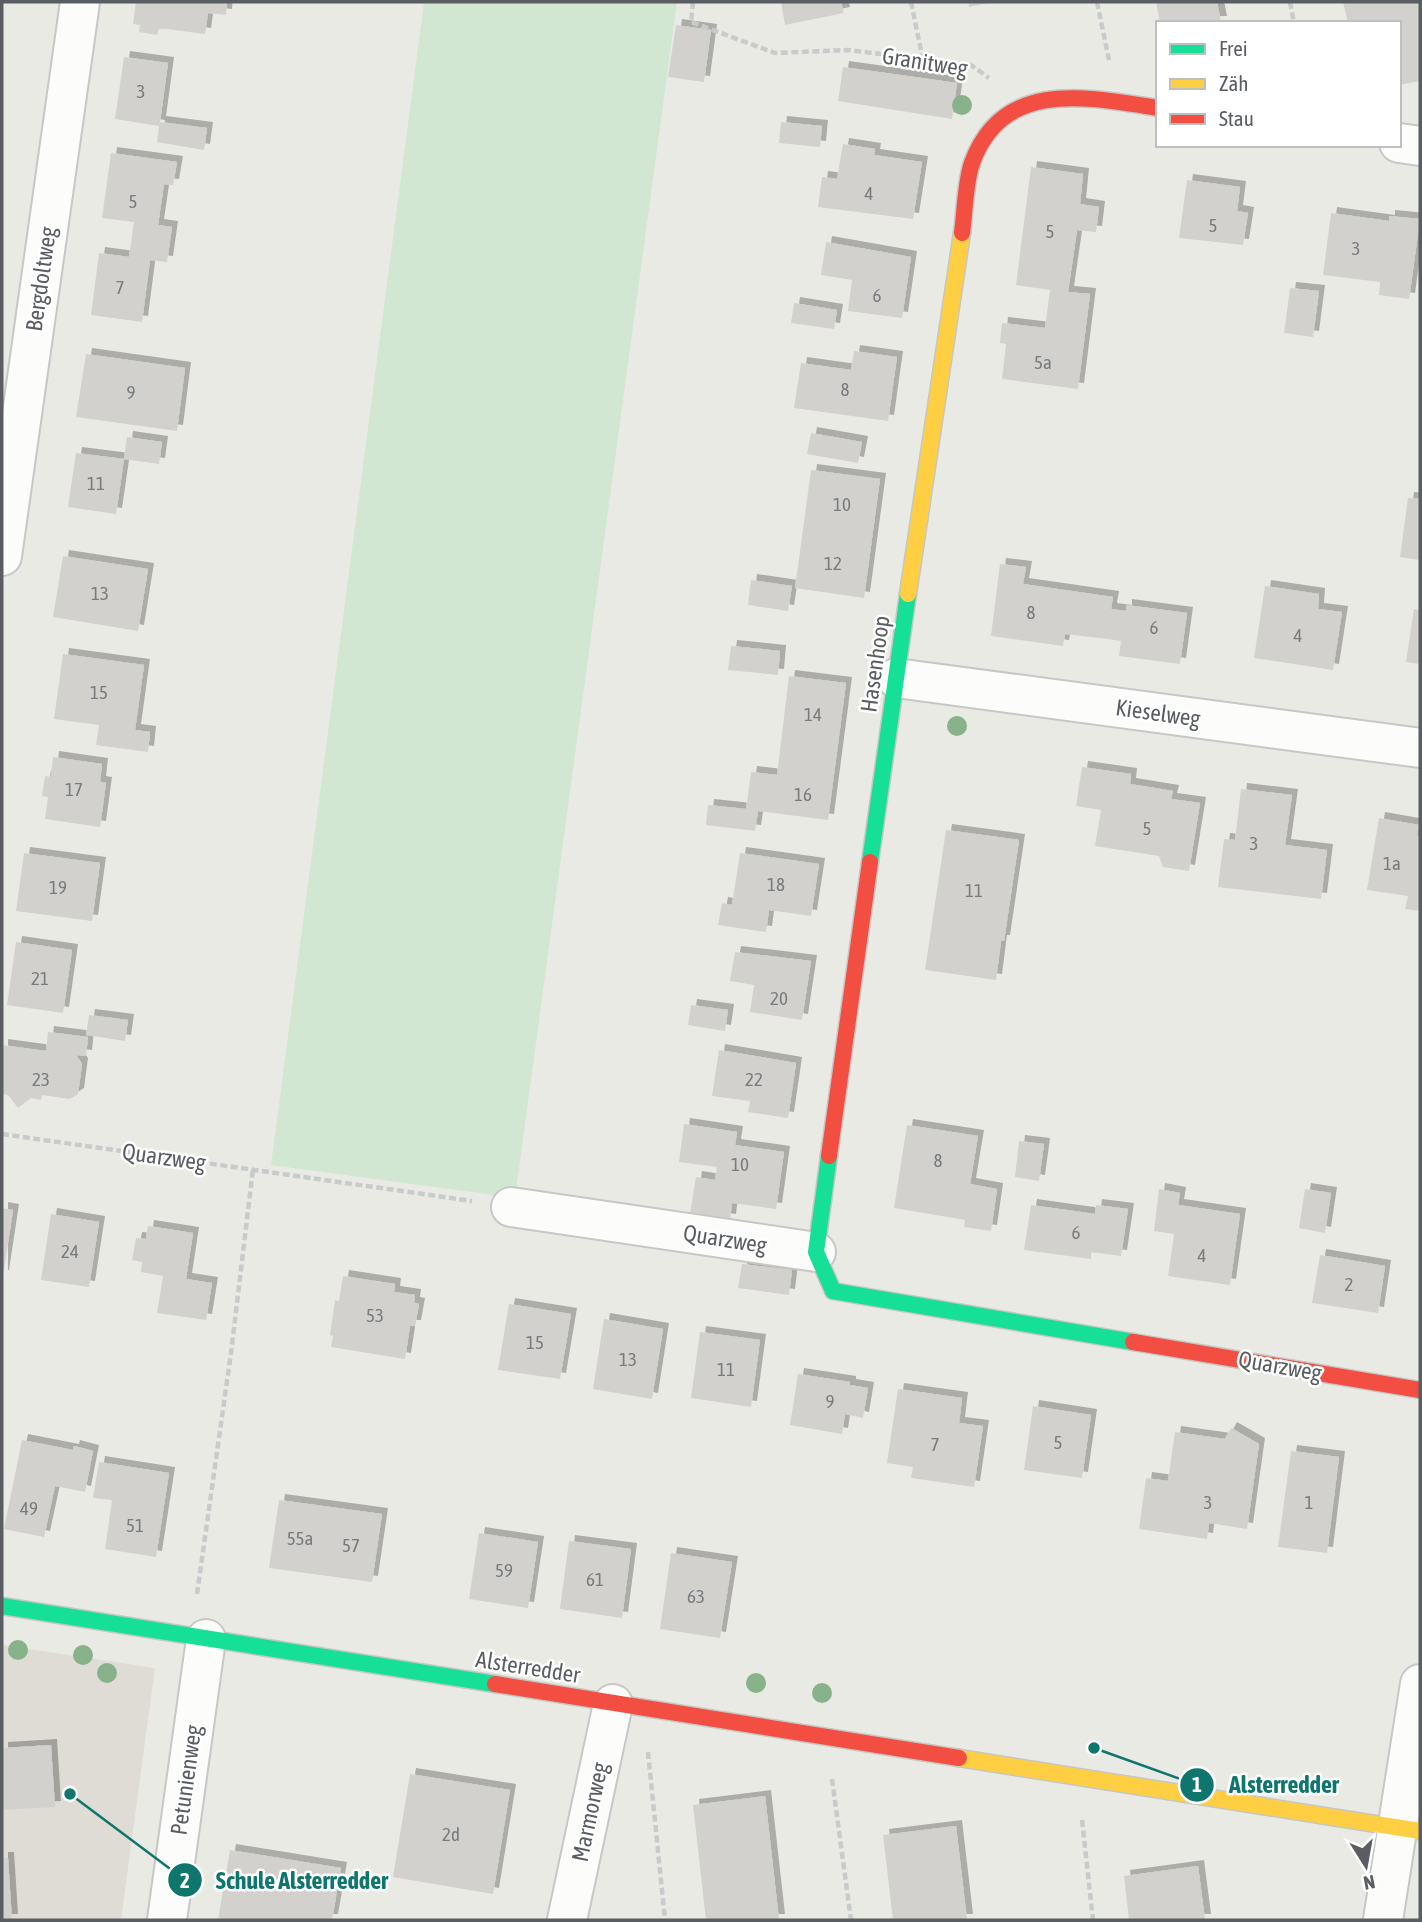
<svg xmlns="http://www.w3.org/2000/svg" width="1422" height="1922" font-family="'Asap Condensed',sans-serif">
<defs>
<filter id="shadow"><feDropShadow dx="6" dy="-6" stdDeviation="0" flood-color="#0004"/></filter>
</defs>
<rect width="100%" height="100%" fill="#eaeae5"/>
<path fill="#dedcd4" d="M2,1645l153,23 -34,252h-119z"/>
<path fill="#d2e7d1" d="M424,2h253l-162,1196 -244,-33z"/>
<path fill="#d2d1ce" filter="url(#shadow)" d="M136,2h91l-1,13 -18,-2 -3,21 -46,-6 -2,7 -18,-3 1,-7 -7,-1z
M781,2h60l3,11 -59,12z
M968,2h21v1l-20,4z
M1156,2h61l4,20 -61,1z
M1343,2h76l1,79 -21,4v-62h-51z
M676,25l35,5 -7,52 -36,-5z
M124,57l44,6 -8,59 47,6 -3,22 -47,-8 2,-16 -44,-7z
M843,67l114,16 -5,36 -114,-18z
M781,122l41,4 -2,21 -41,-4z
M843,144l32,5 -1,6 48,7 -9,57 -95,-12 4,-30 15,2z
M111,153l66,9 -4,23 -9,-1 -6,41 14,2 -5,35 -17,-2 -8,62 -51,-7 8,-62 30,4 5,-35 -32,-4z
M1031,167l52,7 -3,30 19,3 -3,25 -19,-2 -9,62 22,2 -12,95 -76,-10 4,-35 -6,-1 2,-20 43,5 5,-38 -34,-5z
M1187,180l53,7 -3,24 11,2 -5,32 -64,-7z
M1331,213l58,8v-5l31,3 -11,80 -30,-4 1,-13 -57,-7z
M826,242l85,15 -9,61 -54,-7 4,-31 -31,-5z
M1290,288l29,3 -6,46 -29,-4z
M794,303l43,7 -3,19 -43,-6z
M854,351l43,6 -9,64 -94,-13 7,-45 50,7z
M86,354l99,14 -8,63 -101,-14z
M811,433l51,9 -4,21 -51,-9z
M127,437l35,5 -3,22 -35,-5z
M76,453l48,6 -8,55 -48,-7z
M811,470l69,9 -16,119 -69,-10z
M1408,498l12,1v61l-20,-3z
M63,556l85,13 -10,62 -85,-14z
M1000,564l26,3 -3,17 90,13 -2,12 15,2v-6l61,8 -7,51 -61,-8 2,-15 -14,-2 -42,-5 -2,12 -72,-10z
M751,580l41,6 -4,25 -40,-6z
M1265,586l54,8 -1,15 24,3 -9,58 -79,-12z
M1414,609l6,1v54l-14,-2z
M731,646l49,5 -2,24 -50,-5z
M63,654l81,11 -9,65 15,2 -2,20 -52,-7 3,-20 -45,-6z
M789,676l57,7 -18,137 -70,-9 -3,20 -49,-6 2,-20 38,4 5,-37 26,3z
M53,757l49,7 -2,18 6,1 -6,44 -55,-8 3,-22 -6,-1 3,-20 6,1z
M1082,767l49,7 -1,10 43,7 -2,8 29,4 -11,68 -26,-4 -4,-11 -64,-10 6,-36 -25,-4z
M1241,789l51,6 -7,50 42,5 -6,49 -103,-12 6,-48 11,1z
M1379,818l40,7 -2,11 3,1v74l-15,-2 3,-13 -41,-6z
M946,830l73,10 -15,101h-3l-5,39 -71,-10z
M24,853l76,10 -8,58 -76,-10z
M740,853l79,11 -8,52 -42,-6 -3,22 -48,-7 4,-22 10,2z
M16,942l56,8 -9,63 -56,-8z
M735,952l76,9 -9,59 -52,-8 4,-27 -24,-4z
M691,1005l37,5 -3,21 -37,-6z
M89,1015l39,5 -3,21 -39,-6z
M48,1032l40,5 -2,19 -10,-1 6,9 -4,30 -8,5 -28,-4 -1,5 -10,-2 -13,10 -10,-13 -6,-1v-49l44,6z
M719,1050l77,13 -8,55 -40,-6 2,-11 -38,-5z
M684,1124l53,8 -2,13 49,7 -8,57 -44,-6 -2,17 -40,-6 6,-37 19,3 2,-13 -38,-5z
M907,1125l71,11 -8,48 27,5 -6,42 -27,-4 1,-7 -71,-12z
M1019,1141l25,3 -5,37 -24,-4z
M1159,1189l21,4 -2,12 62,9 -10,71 -62,-9 6,-42 -20,-3z
M1305,1189l26,4 -6,40 -26,-5z
M1031,1205l64,9 1,-9 32,4 -7,47 -30,-4v7l-67,-9z
M2,1208l11,2 -10,66h-1z
M51,1214l48,8 -10,65 -48,-7z
M148,1226l45,7 -7,46 26,4 -6,37 -49,-7 6,-37 -22,-4 1,-10 -10,-2 4,-22 10,1z
M1320,1255l65,11 -7,47 -66,-10z
M742,1264l50,6 -3,25 -51,-7z
M343,1276l52,8 -1,8 21,3 -1,8 5,1 -4,22h-5l-5,33 -74,-12 2,-11 -3,-1 5,-35 4,1z
M509,1304l62,10 -11,65 -62,-9z
M604,1319l59,10 -11,70 -59,-10z
M700,1332l60,8 -9,67 -60,-9z
M798,1374l52,8v3l18,3 -5,30 -18,-4 -3,20 -52,-9z
M898,1389l64,9 -3,25 24,3 -9,61 -63,-9 2,-11 -26,-4z
M1033,1406l58,9 -9,63 -58,-8z
M1231,1428l28,16 -12,85 -38,-6 -2,16 -68,-10 7,-51 22,3 7,-49 50,7z
M22,1440l51,10 1,-4 19,5 -8,41 -30,-6 -11,51 -40,-8z
M1291,1451l48,6 -12,96 -49,-6z
M99,1462l70,11 -13,84 -51,-8 7,-49 -19,-2z
M279,1500l103,14 -10,68 -103,-14z
M479,1533l59,9 -10,66 -59,-9z
M569,1541l62,8 -9,69 -62,-9z
M671,1553l61,9 -12,76 -60,-9z
M51,1745l4,62 -53,3v-62z
M410,1774l100,16 -17,104 -100,-17z
M765,1796l14,124h-73l-13,-115z
M956,1826l11,94h-74l-10,-85z
M230,1850l111,18 -9,52h-114z
M2,1858h6l4,62h-10z
M1198,1866l7,54h-76l-5,-44z"/>
<g fill="none" stroke-linecap="round" stroke-linejoin="round">
<g stroke="#c7c7c7" stroke-width="42">
<path id="street" d="M1399,143l21,3
M2,556l78,-554
M896,678l524,70
M511,1207l305,45
M167,1920l39,-281
M567,1920l46,-216
M1383,1920l37,-236"/>
</g>
<g stroke="#c6c7c5" stroke-width="19">
<path id="fast" d="M870,862l38,-268
M829,1156l-13,96 17,39 300,51
M2,1606l493,78"/>
</g>
<g stroke="#c6c7c5" stroke-width="19">
<path id="slow" d="M908,594l54,-361
M959,1758l461,73"/>
</g>
<g stroke="#c6c7c5" stroke-width="19">
<path id="jam" d="M962,233c3,-21 3,-50 10,-70 31,-85 116,-66 186,-55
M829,1156l41,-294
M1133,1342l287,48
M495,1684l464,74"/>
</g>
<path stroke="#c7cbc9" stroke-width="4.5" stroke-dasharray="7 3.5" stroke-linecap="butt" d="M693,2l-2,20 84,31 73,-3 123,15 18,13
M911,2l12,58
M1097,2l12,58
M1290,2l4,21
M2,1134l470,67
M197,1594l34,-241 22,-184
M648,1752l17,168
M832,1779l19,141
M1082,1820l11,100"/>
<use href="#street" stroke="#fcfcfb" stroke-width="38"/>
<use href="#fast" stroke="#16e098" stroke-width="16"/>
<use href="#slow" stroke="#ffcf43" stroke-width="16"/>
<use href="#jam" stroke="#f24e42" stroke-width="16"/>
</g>
<g fill="#88b289">
<circle cx="962" cy="105" r="10"/>
<circle cx="957" cy="726" r="10"/>
<circle cx="18" cy="1650" r="10"/>
<circle cx="83" cy="1655" r="10"/>
<circle cx="107" cy="1673" r="10"/>
<circle cx="756" cy="1683" r="10"/>
<circle cx="822" cy="1693" r="10"/>
</g>
<g text-anchor="middle" dominant-baseline="central" stroke-width="5" stroke-linejoin="round" paint-order="stroke">
<g font-size="19" fill="#797c7e">
<text x="141" y="91">3</text>
<text x="869" y="193">4</text>
<text x="133" y="201">5</text>
<text x="1213" y="225">5</text>
<text x="1050" y="231">5</text>
<text x="1356" y="248">3</text>
<text x="120" y="287">7</text>
<text x="877" y="295">6</text>
<text x="1043" y="362">5a</text>
<text x="845" y="389">8</text>
<text x="131" y="392">9</text>
<text x="96" y="483">11</text>
<text x="842" y="504">10</text>
<text x="833" y="563">12</text>
<text x="100" y="593">13</text>
<text x="1031" y="612">8</text>
<text x="1154" y="627">6</text>
<text x="1298" y="635">4</text>
<text x="99" y="692">15</text>
<text x="813" y="714">14</text>
<text x="74" y="789">17</text>
<text x="803" y="794">16</text>
<text x="1147" y="828">5</text>
<text x="1254" y="843">3</text>
<text x="1392" y="863">1a</text>
<text x="776" y="884">18</text>
<text x="58" y="887">19</text>
<text x="974" y="890">11</text>
<text x="40" y="978">21</text>
<text x="779" y="998">20</text>
<text x="41" y="1079">23</text>
<text x="754" y="1079">22</text>
<text x="938" y="1160">8</text>
<text x="740" y="1164">10</text>
<text x="1076" y="1232">6</text>
<text x="70" y="1251">24</text>
<text x="1202" y="1255">4</text>
<text x="1349" y="1284">2</text>
<text x="375" y="1315">53</text>
<text x="535" y="1342">15</text>
<text x="628" y="1359">13</text>
<text x="726" y="1369">11</text>
<text x="830" y="1401">9</text>
<text x="1058" y="1442">5</text>
<text x="935" y="1444">7</text>
<text x="1208" y="1502">3</text>
<text x="1309" y="1502">1</text>
<text x="29" y="1508">49</text>
<text x="135" y="1525">51</text>
<text x="300" y="1538">55a</text>
<text x="351" y="1545">57</text>
<text x="504" y="1570">59</text>
<text x="595" y="1579">61</text>
<text x="696" y="1596">63</text>
<text x="451" y="1834">2d</text>
</g>
<g font-size="23" fill="#5a5e62" stroke="#fff">
<text transform="translate(925 62) rotate(9)">Granitweg</text>
<text transform="translate(41 279) rotate(-82)">Bergdoltweg</text>
<text transform="translate(875 664) rotate(-82)">Hasenhoop</text>
<text transform="translate(1158 713) rotate(8)">Kieselweg</text>
<text transform="translate(164 1157) rotate(8)">Quarzweg</text>
<text transform="translate(725 1239) rotate(9)">Quarzweg</text>
<text transform="translate(1280 1366) rotate(10)">Quarzweg</text>
<text transform="translate(528 1667) rotate(9)">Alsterredder</text>
<text transform="translate(186 1780) rotate(-82)">Petunienweg</text>
<text transform="translate(590 1812) rotate(-78)">Marmorweg</text>
</g>
</g>
<path fill="none" stroke="#0f766e" stroke-width="2.5" d="M1094 1748L1197 1785M70 1794L185 1880"/>
<g fill="#0f766e" stroke="#fff" stroke-width="2.5">
<circle cx="1094" cy="1748" r="7"/>
<circle cx="70" cy="1794" r="7"/>
<circle cx="1197" cy="1785" r="18"/>
<circle cx="185" cy="1880" r="18"/>
</g>
<g font-size="21" text-anchor="middle" font-weight="bold" fill="#fff">
<text x="1197" y="1792">1</text>
<text x="185" y="1888">2</text>
</g>
<g font-size="24" text-anchor="middle" font-weight="bold" fill="#0f766e" stroke="#fff" stroke-width="5" stroke-linejoin="round" paint-order="stroke">
<text x="1284" y="1793">Alsterredder</text>
<text x="302" y="1889">Schule Alsterredder</text>
</g>
<rect width="1422" height="1922" fill="none" stroke="#5a5e62" stroke-width="7"/>
<rect x="1156" y="21" width="245" height="126" fill="#ffffff" stroke="#bdbfc0" stroke-width="2"/>
<rect x="1170" y="44" width="35" height="10" fill="#16e098" stroke="#bdbfc0" stroke-width="2"/>
<text x="1219" y="56" font-size="21" fill="#5a5e62">Frei</text>
<rect x="1170" y="79" width="35" height="10" fill="#ffcf43" stroke="#bdbfc0" stroke-width="2"/>
<text x="1219" y="91" font-size="21" fill="#5a5e62">Zäh</text>
<rect x="1170" y="114" width="35" height="10" fill="#f24e42" stroke="#bdbfc0" stroke-width="2"/>
<text x="1219" y="126" font-size="21" fill="#5a5e62">Stau</text>
<g transform="translate(1366 1866) rotate(169)" stroke="#ffffff" stroke-width="5" paint-order="stroke">
<path d="M0-5L12 26L0 18L-12 26Z" fill="#5a5e62"/>
<text y="-10" font-size="19" font-weight="bold" text-anchor="middle" fill="#5a5e62">N</text>
</g>
</svg>
